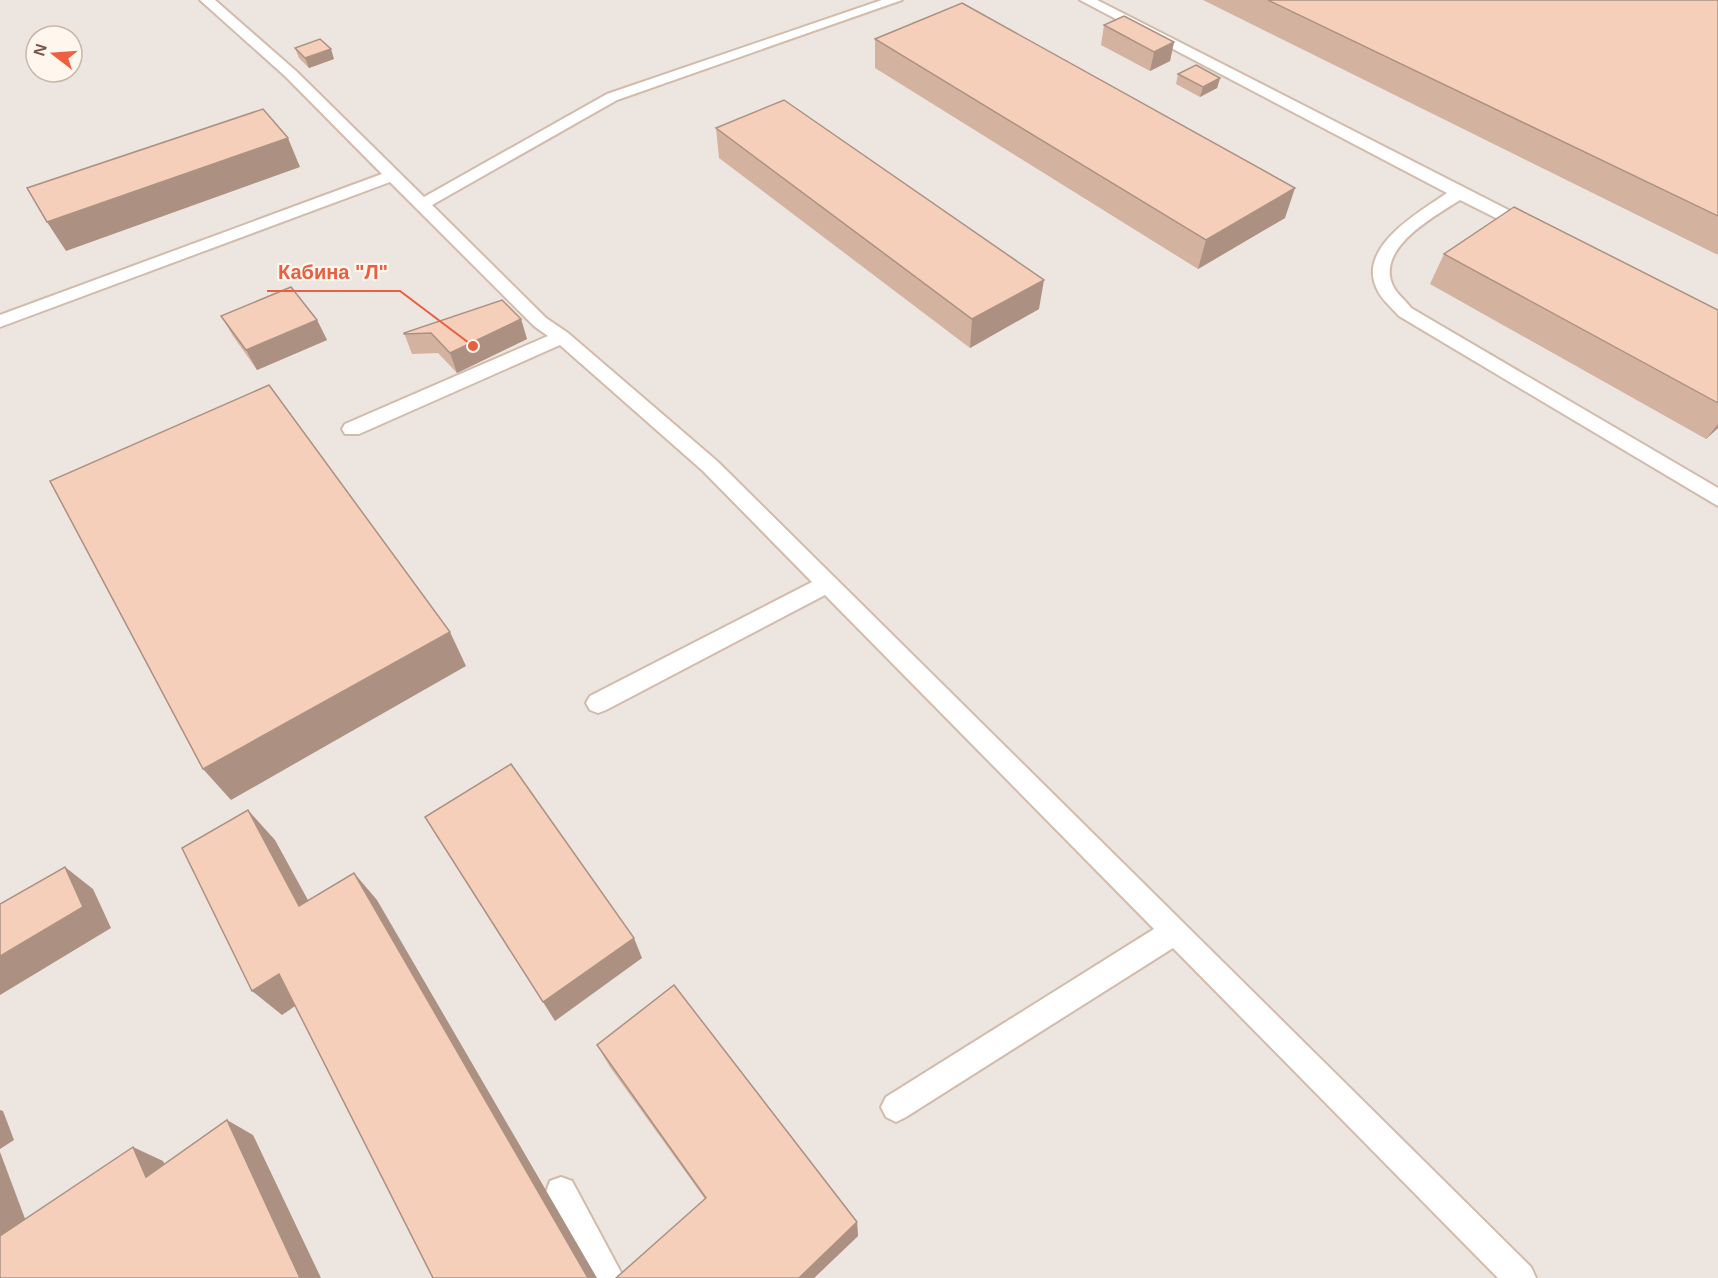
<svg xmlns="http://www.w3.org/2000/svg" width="1718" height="1278" font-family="Arial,sans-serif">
<rect width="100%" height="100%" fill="#fef3e5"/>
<path fill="#ede5df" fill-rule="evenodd" d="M0,0h1718v1278h-1718zM36,36h36v36h-36z"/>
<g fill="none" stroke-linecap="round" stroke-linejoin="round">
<g stroke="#d3bbac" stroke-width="4">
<path id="lane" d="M200,0h15l81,71 128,126 183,-103 275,-94h20l-285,100 -185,105 114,113 22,15 149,128 814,806 5,11h-38l-325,-330 -267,169 -10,5 -10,-5 -5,-10 5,-10 268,-168 -329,-334 -219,115 -8,3 -8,-3 -4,-7 4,-7 222,-114 -109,-111 -143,-126 -201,89h-14l-3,-5 3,-5 203,-88 -14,-10 -144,-144 -390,145v-12l382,-141 -96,-97z
M1080,0h17l439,224 2,4 -2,4h-12l-64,-32c-25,16 -85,48 -67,86 4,8 13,15 18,22l307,180v18l-319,-190c-8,-9 -19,-18 -23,-29 -18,-41 45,-76 71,-94z
M561,1177l11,4 52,97h-33l-45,-86 4,-11z"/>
</g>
<use href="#lane" fill="#fff" fill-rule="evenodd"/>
</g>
<path fill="#d3b2a0" d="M1203,0h515v255z
M1104,25l70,17 -4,19 -20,10 -49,-26z
M875,39l410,179 -87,51 -323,-201z
M295,48l39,11 -25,9 -10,-10z
M1178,74l42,4 -3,10 -17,9 -24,-13z
M716,128l323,181 -69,39 -251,-190z
M1444,254l274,56v118l-12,11 -276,-155z
M221,316l96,4 10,20 -70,30 -24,-34z
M521,319l6,20 -70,34 -19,-20 -26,1 -8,-21z
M597,1045l260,177 1,14 -44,42h-198l89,-79 -95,-132z"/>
<path fill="#ac9182" d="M1174,42l-4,19 -20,10 4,-19z
M331,49l3,10 -25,9 -4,-10z
M1220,78l-3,10 -17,9 3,-10z
M288,138l12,29 -234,84 -19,-29z
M1295,188l-10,30 -87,51 8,-29z
M1044,280l-5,29 -69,39 2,-29z
M521,319l6,20 -70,34 -7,-20z
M317,320l10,20 -70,30 -11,-20z
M1718,424v4l-12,11z
M450,632l16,34 -235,134 -28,-31z
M248,810l27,30 51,93 -27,-27z
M65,867l28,22 18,39 -111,67v-39z
M354,873l23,27 220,378h-9z
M634,938l8,20 -87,63 -12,-19z
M279,974l28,24 -25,17 -30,-24z
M0,1110l3,1 11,29 -14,9z
M227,1120l26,15 68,143h-21z
M133,1147l30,14 13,28 -30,-12z
M0,1152l36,96 -36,-10z
M857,1222l1,14 -44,42h-15z"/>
<path fill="#f5cfba" stroke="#ac9182" stroke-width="1.5" d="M1268,0h450v216z
M962,3l333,185 -89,52 -331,-201z
M1124,16l50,26 -20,10 -50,-27z
M320,39l11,10 -26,9 -10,-10z
M1196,65l24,13 -17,9 -25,-13z
M784,100l260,180 -72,39 -256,-191z
M263,109l25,29 -241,84 -20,-34z
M1514,207l204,103v93l-274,-149z
M291,287l26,33 -71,30 -25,-34z
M502,300l19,19 -71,34 -19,-20 -27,1v-1z
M269,385l181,247 -247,137 -153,-288z
M511,764l123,174 -91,64 -118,-185z
M248,810l51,96 55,-33 234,405h-155l-154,-304 -27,17 -70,-143z
M65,867l18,40 -83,49v-52z
M674,985l183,237 -58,56h-183l90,-80 -109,-153z
M227,1120l73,158h-300v-42l133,-89 13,30z"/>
<path fill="none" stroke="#eb5e41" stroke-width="2" d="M473 346L400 291H267"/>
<circle fill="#eb5e41" stroke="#fff7ed" stroke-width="2" cx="473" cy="346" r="6"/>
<g font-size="20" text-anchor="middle" font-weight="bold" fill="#eb5e41" stroke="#fff7ed" stroke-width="4.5" stroke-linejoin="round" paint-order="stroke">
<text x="333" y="279">Кабина "Л"</text>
</g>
<g transform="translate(54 54) rotate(287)"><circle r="28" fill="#fff7ed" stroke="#c9b7ab" stroke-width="1.5"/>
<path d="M0-4.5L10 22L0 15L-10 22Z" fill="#f15e41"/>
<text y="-9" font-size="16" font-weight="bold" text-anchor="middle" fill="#795648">N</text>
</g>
</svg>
